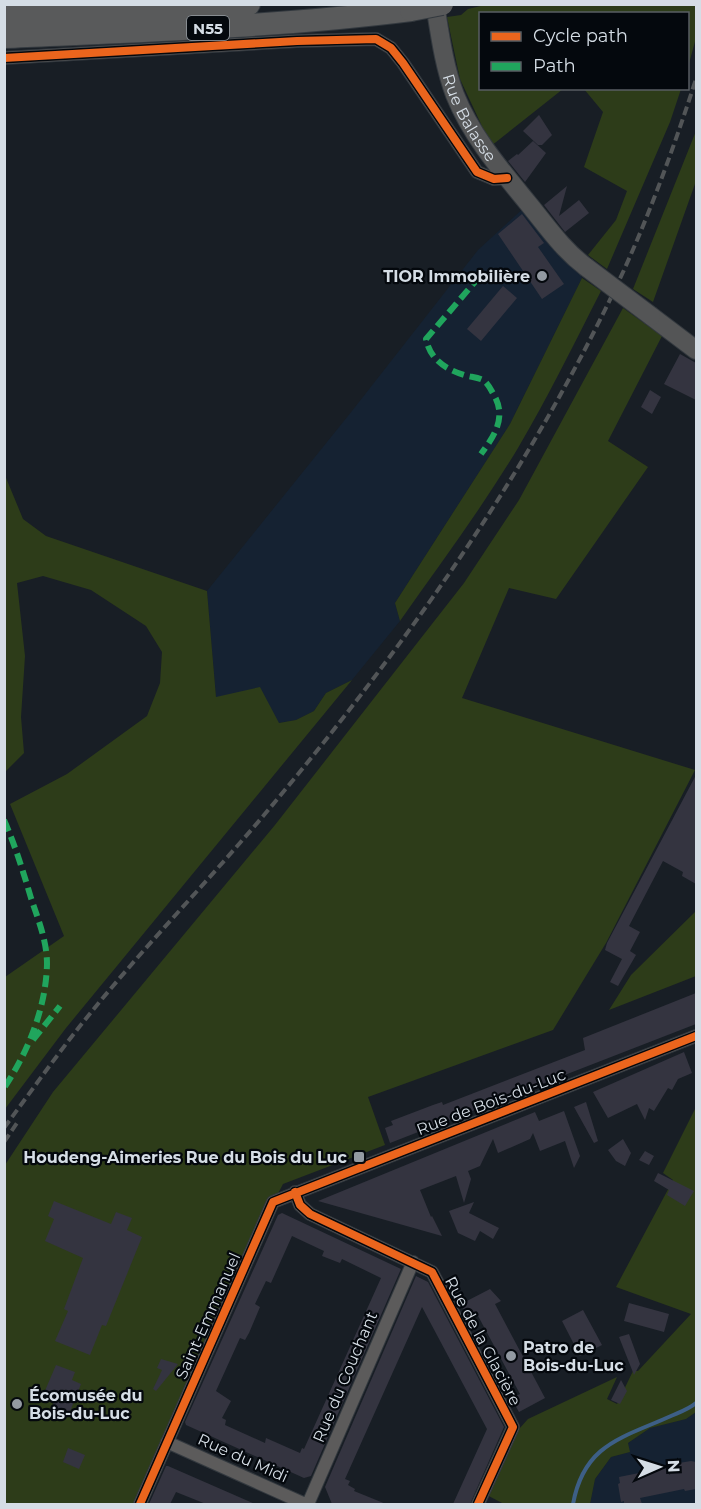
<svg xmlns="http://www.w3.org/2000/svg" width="701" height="1509" font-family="Montserrat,sans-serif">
<rect width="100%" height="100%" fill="#181e25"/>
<path fill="#152232" d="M528,204l46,54 8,20 -72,146 -115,179 5,18 -48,59 -26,13 -12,18 -18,9 -17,3 -63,-26 -9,-106 145,-180 126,-161z
M696,1412v92h-106l5,-25 16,-22 18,-5 -1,-9 22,-15 36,-9z"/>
<path fill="#2d3c19" d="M489,4l207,1v33l-8,29v-53h-208v74l83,1 -77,61 -5,-26 -21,-45 -13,-62 14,-2 7,-6z
M584,89h97l-11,33 -63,147 -19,-14 28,-35 11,-29 -43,-24 19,-55z
M696,131v50l-43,121 -20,-13z
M582,278l19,13c-27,53 -53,106 -83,157 -36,60 -78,116 -118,173l-5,-18 115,-179z
M623,308l39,28 -54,105 40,26 -92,132 -47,-11 -47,110 233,72 -89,173 -53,87 -185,67 17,48 -102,39 -13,25 -130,295h-135v-339l48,-73 222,-267 189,-242 55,-83z
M4,473l19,46 23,17 161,55 9,106 44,-10 19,36 17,-3 18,-9 12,-18 26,-13 -286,348 -61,81v-132l59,-41 -54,-132 57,-30 80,-58 13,-33 2,-31 -16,-26 -55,-36 -48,-14 -26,7 8,73 -4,61 3,36 -19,19z
M696,911v65l-87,34 22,-35z
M696,1107v305l-10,7 -36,9 -22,15 2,9 -19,5 -16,22 -5,25h-86l-21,-11 30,-66 6,2 9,-10 89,-42 -10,22 10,5 16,-33h5l53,-57 -75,-27 57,-107 -10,-7z"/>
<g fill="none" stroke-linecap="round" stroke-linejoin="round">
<path stroke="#3d5f86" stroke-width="4" d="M573,1504c11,-60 49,-66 98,-88 9,-4 18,-7 25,-13"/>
</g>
<path fill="#343440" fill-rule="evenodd" d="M539,115l13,20 -10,10h-4l-15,-14z
M533,141l13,12 -21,29 -17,-21 9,-7 1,1z
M567,186l-8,30 20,-16 10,13 -24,19 -21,-27z
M522,214l22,29 -6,4 26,37 -22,15 -44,-65z
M503,286l14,12 -36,43 -14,-12z
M680,354l16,9v37l-32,-16z
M650,390l11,7 -9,17 -11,-7z
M696,775v109l-14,-8 1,-4 -20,-11 -34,65 11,6 -10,19 6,4 -18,31 -8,-4 12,-23 -17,-9 2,-7z
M696,993v31l-306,119 -5,-15 8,-3 -2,-4 42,-16 9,-3 1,3 142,-55 -2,-12z
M684,1052l8,21 -14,6 -6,11 -4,-2 -14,23 -5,-3 -4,12 -8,-16 -29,14 -15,-26z
M586,1102l12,39 -4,2 -20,-36z
M564,1111l16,45 -6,12 -9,-27 -25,10 -7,-18 -3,6 -32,14 -5,-14 -13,27 -12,5 3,8 -7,24 -8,-27 -36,14 11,27 1,-1 10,20 -124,-35 217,-89 4,9z
M623,1139l8,14 -6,13 -9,-5 -8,-11z
M645,1151l9,5 -5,9 -10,-5z
M658,1173l36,18 -9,15 -18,-11 2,-5 -15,-9z
M54,1201l57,23 5,-12 16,6 -5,12 15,7 -36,89 -4,-1 -12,30 -35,-14 13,-30 -4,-2 19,-51 -38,-17 9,-22 -6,-3z
M474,1202l-5,11 30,15 -6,11 -13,-8 -5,10 -17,-8 -9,-22z
M282,1213l119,56 -90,207 -7,2 -118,-53 -1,-3 93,-207zM292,1236l32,15 -2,5 18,7 2,-4 39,19 -77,171 -2,-1 -2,5 -34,-15 -1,5 -40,-18 1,-5 -4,-2 9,-17 -15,-10 24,-53 5,2 4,-7 11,-26 -5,-3 11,-23 5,2z
M416,1276l12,6 76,145 -34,77h-17l34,-75 -65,-122 -77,172 5,2 -2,4 7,4 -1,2 32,13h-54l-7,-17z
M490,1289l11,12 -6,3 50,94 -26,14 -8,-14 9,-4 -43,-80 -9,4 -7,-14z
M629,1303l40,11 -5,18 -40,-11z
M583,1310l19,35 -22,11 -18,-35z
M629,1334l11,30 -6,11 -15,-38z
M161,1359l17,5 -22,27 -3,-2 9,-19 -5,-2z
M56,1365l19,7 -3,8 9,4 -12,30 -17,-6 2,-7 -3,-1 1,-3 -8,-4z
M621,1380l6,11 -7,13 -9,-4z
M68,1448l17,7 -6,14 -16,-7z
M691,1461l5,1v27l-11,2 -1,-2 -44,9 2,6h-18v-3l-3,1 -3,-18 2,-1 -1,-6 60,-12v-2z
M166,1466h2l87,38h-49l-30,-12 -6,12h-21z"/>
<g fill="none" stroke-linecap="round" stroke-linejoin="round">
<g stroke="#33393f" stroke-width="14">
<path id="street" d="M4,58l293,-17 79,-2 15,9 12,15 74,109 17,7 13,-1
M295,1192l5,13 10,9 122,58 81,155 -35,77
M167,1442l138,62
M140,1504l133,-302 423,-166
M308,1504l105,-242"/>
</g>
<g stroke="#33393f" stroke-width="20">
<g id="secondary">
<path id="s1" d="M435,4c5,31 9,62 20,91 16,40 45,74 72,107 19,23 35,47 59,65"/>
<path d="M651,316l45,34"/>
</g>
</g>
<g stroke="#33393f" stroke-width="24">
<path id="highway" d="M4,16l245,-12
M4,37c136,-6 272,-10 407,-27"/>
</g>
<use href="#street" stroke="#5c5b5b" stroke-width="12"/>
<use href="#secondary" stroke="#545556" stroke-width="18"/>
<use href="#highway" stroke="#595a5b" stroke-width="22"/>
<path stroke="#525557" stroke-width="4" stroke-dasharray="9 4.5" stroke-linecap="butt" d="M4,1128c25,-34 50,-69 76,-102 58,-73 124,-140 184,-211 140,-166 269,-348 360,-545 28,-62 51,-126 72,-191
M4,1142l13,-19"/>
<g stroke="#33393f" stroke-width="20" stroke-linecap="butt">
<path id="secondary-bridge" d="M586,267l65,49"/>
</g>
<g stroke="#33393f" stroke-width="24" stroke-linecap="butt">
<path id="highway-bridge" d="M411,10l31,-6"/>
</g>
<use href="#secondary-bridge" stroke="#545556" stroke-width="18"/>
<use href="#highway-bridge" stroke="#595a5b" stroke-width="22"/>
<path stroke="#20a55d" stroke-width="6" stroke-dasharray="12 6" stroke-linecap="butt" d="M480,276l-54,63c4,20 19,30 38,36 6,2 13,2 19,5 5,3 8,10 11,15 13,23 0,41 -13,59
M4,820c11,25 19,51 27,78 7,21 16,43 16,66 -1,44 -19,88 -43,124
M33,1040l27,-34"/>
<g stroke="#04080d" stroke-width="11">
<path id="cycleway" d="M4,58l293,-17 79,-2 15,9 12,15 74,109 17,7 13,-1
M295,1192l5,13 10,9 122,58 81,155 -35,77
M140,1504l133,-302 423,-166"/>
</g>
<use href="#cycleway" stroke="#eb651d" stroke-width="8"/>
</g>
<g fill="#939aa2" stroke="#04080d" stroke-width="2">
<circle cx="542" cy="276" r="6"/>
<rect x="353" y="1151" width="12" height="12" rx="3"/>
<circle cx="511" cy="1356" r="6"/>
<circle cx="17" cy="1404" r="6"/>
</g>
<g text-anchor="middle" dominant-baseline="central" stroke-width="4.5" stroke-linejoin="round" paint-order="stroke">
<rect fill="#04080d" stroke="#969da4" stroke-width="1.5" x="187" y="16" width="42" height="24" rx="4.5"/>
<g font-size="15" font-weight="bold" fill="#d5dde5">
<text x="208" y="28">N55</text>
</g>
<g font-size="16" fill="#d5dde5" stroke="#04080d">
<text stroke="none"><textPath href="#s1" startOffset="120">Rue Balasse</textPath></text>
<text transform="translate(491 1102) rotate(-21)">Rue de Bois-du-Luc</text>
<text transform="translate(208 1316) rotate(-66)">Saint-Emmanuel</text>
<text transform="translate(483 1341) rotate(62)">Rue de la Glacière</text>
<text transform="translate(345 1377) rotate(-67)">Rue du Couchant</text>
<text transform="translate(243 1458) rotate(24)">Rue du Midi</text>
</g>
<g font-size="16" font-weight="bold" fill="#d5dde5" stroke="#04080d" text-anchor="end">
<text x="530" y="276">TIOR Immobilière</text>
<text x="347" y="1157">Houdeng-Aimeries Rue du Bois du Luc</text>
<text x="523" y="1347" text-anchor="start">Patro de<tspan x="523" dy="18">Bois-du-Luc</tspan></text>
<text x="29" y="1395" text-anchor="start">Écomusée du<tspan x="29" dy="18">Bois-du-Luc</tspan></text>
</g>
</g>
<rect width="701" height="1509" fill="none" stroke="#d5dde5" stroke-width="12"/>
<rect x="479" y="12" width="210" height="78" fill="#04080d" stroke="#585d63" stroke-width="1.5"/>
<rect x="491" y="32" width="30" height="9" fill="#eb651d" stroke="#585d63" stroke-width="1.5"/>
<text x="533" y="42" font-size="18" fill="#d5dde5">Cycle path</text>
<rect x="491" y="62" width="30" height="9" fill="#20a55d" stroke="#585d63" stroke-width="1.5"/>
<text x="533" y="72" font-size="18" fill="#d5dde5">Path</text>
<g transform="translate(659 1467) rotate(87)" stroke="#04080d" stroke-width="4.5" paint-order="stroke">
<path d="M0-4.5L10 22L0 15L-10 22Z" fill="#d5dde5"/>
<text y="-9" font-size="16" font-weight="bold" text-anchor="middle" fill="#d5dde5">N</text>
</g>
</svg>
